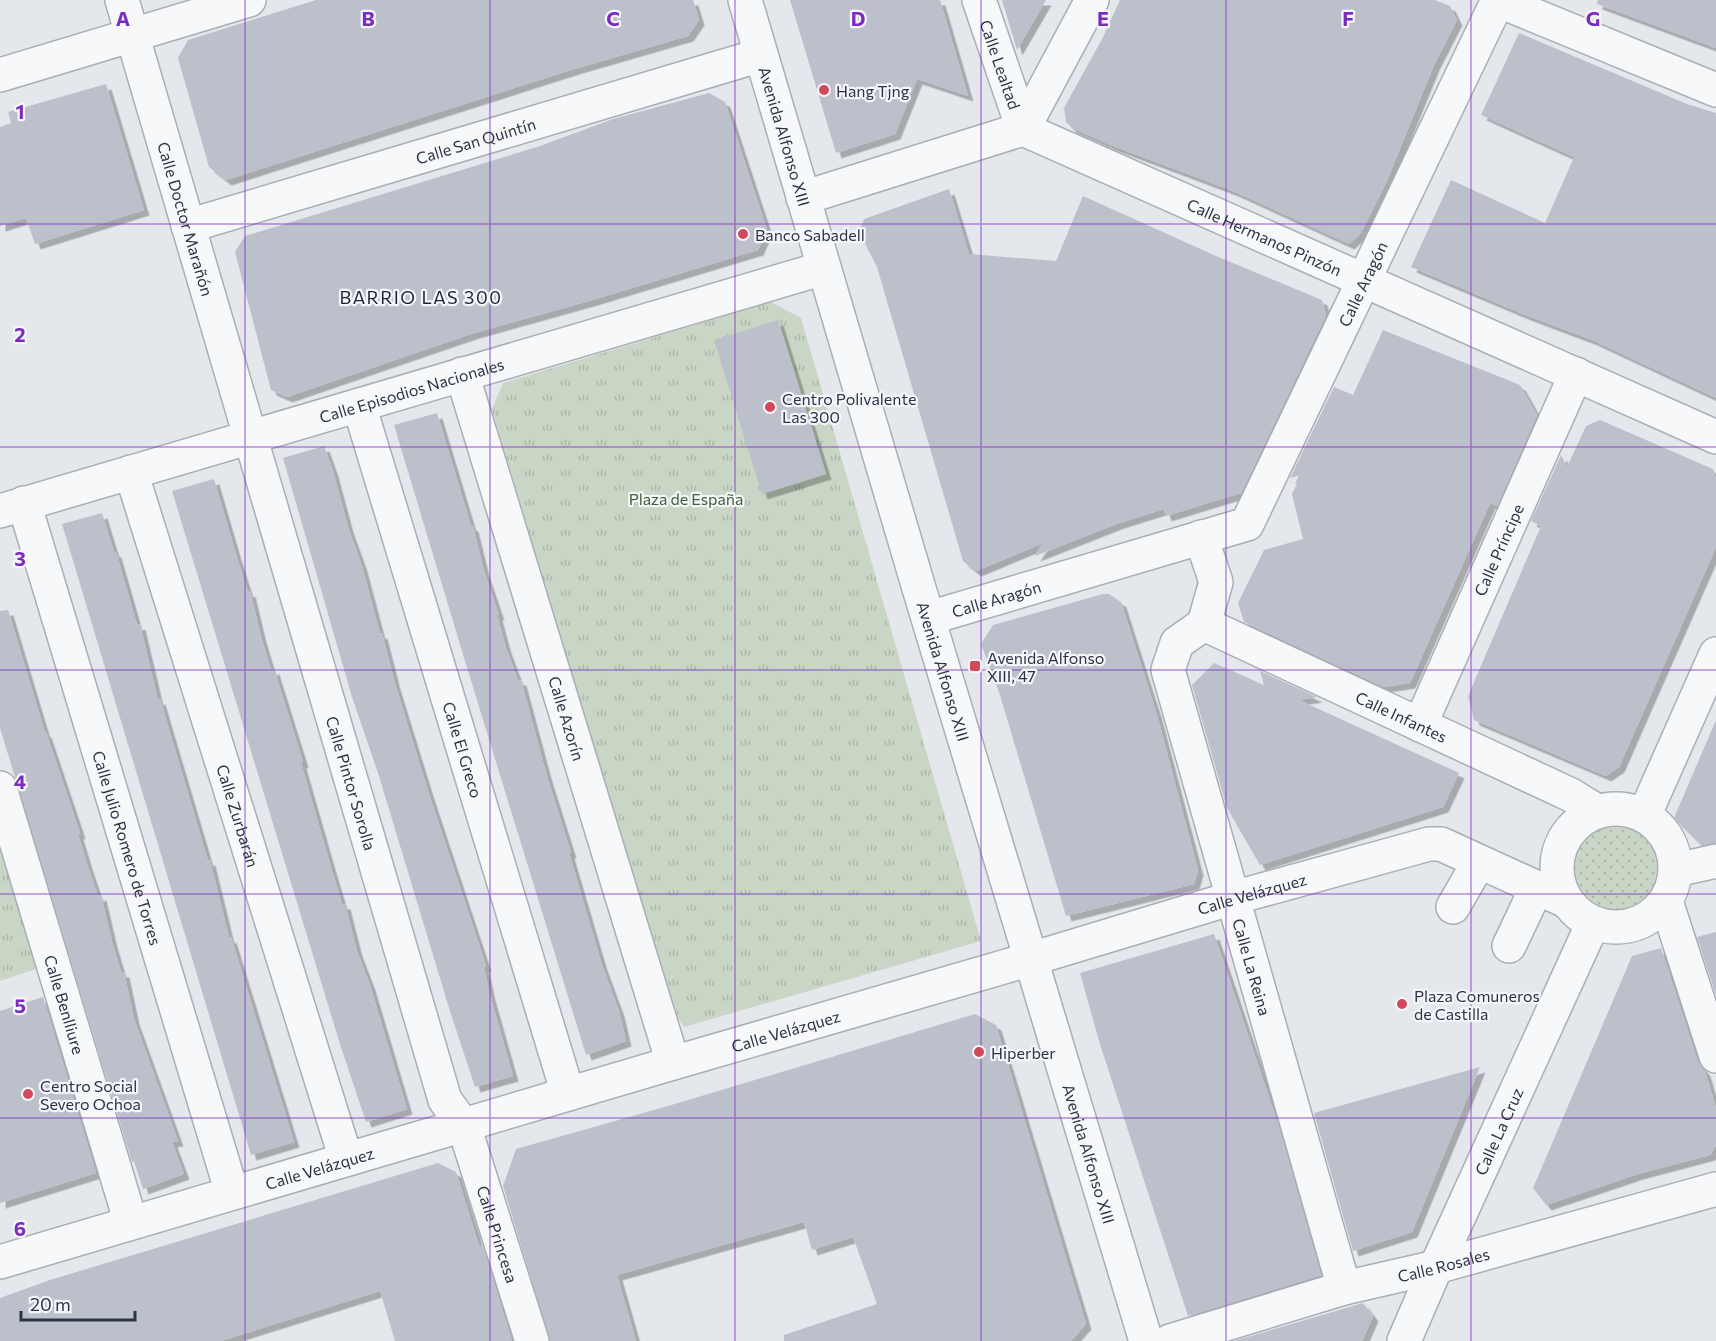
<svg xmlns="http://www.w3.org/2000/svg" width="1716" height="1341" font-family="Commissioner,sans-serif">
<defs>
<pattern id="grass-dots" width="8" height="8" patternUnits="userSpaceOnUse" patternTransform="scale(1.5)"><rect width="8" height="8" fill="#c9d6c5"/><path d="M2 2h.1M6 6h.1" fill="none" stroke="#adb8ab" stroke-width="1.8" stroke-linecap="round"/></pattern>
<pattern id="park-tufts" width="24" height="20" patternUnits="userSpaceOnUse" patternTransform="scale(1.5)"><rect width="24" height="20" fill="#c9d6c5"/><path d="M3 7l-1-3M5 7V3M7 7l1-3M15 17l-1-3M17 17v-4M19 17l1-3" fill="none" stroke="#adb8ab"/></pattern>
<filter id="shadow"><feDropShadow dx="5.5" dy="5.5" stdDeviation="0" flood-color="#0004"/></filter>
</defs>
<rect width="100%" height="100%" fill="#e4e7ec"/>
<path fill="url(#grass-dots)" d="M1575 868a41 41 0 1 1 82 0a41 41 0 1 1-82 0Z"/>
<path fill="url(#park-tufts)" d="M771,302l30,16 180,623 -297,86 -12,-18 -180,-600 11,-26z
M0,838l39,130 -39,13z"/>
<path fill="#bbc0ca" filter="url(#shadow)" d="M316,0h377l6,20 -11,16 -114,33 -348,111 -17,-13 -31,-109 10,-18z
M790,0h150l28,96 -51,-17 -22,55 -59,19z
M1002,0h44l-29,50z
M1120,0h315l15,6 7,14 -23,45 -48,118 -25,50 -12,11 -116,-53 -120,-45 -41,-18 -6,-6 -2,-14 38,-69z
M1598,0h118v48l-119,-44z
M1519,33l168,71 29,9v285l-124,-58 -64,-24 -117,-49 40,-87 94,43 29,-66 -93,-42z
M106,84l38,126 -109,34 -9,-26 -26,8v-99l11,-4 -3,-11z
M709,93l16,9 42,128 -9,20 -169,51 -118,33 -184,63 -16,-7 -36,-138 10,-16 295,-90 73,-27z
M949,189l20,65 87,7 27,-65 133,60 106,44 4,15 -85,178 -75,23 -2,-7 -45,14 -84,33 8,-13 -67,28 -13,-10 -86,-294 -18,-35 5,-13z
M778,320l48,154 -64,20 -48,-154z
M1383,330l137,55 17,30 -40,91 -7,-3 -80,180 -26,4 -140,-65 -6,-19 26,-53 39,-11 -11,-45 9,-19 -11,3 44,-91 19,8z
M437,413l34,113h2l11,45 15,44h-2l9,33 12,32h3l25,93 25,80h-2l33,112 17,46 7,30 -40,14 -121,-394 -71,-236z
M1600,420l113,49 3,10v68l-97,220 -13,9 -132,-56 -6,-24 73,-170 -10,-5 30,-66 6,12 19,-41z
M324,446l9,25 15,56 14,39 18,68 2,-1 13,51 34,110 57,172 -2,1 6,28 23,81 -38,11 -26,-79 -70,-232 -27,-79 -69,-239z
M214,479l23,79 11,34 2,-1 11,46 10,33 3,-1 29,93 -2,1 31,108 10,33h3l12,47 13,34 37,124 -41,13 -27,-81 -167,-550z
M102,513l12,39h2l21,73 3,-1 18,76 2,-1 48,162 2,-1 19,78 2,-1 63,205 -43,13 -189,-631z
M1103,594h6l12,8 36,113 41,155 -4,14 -128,32 -67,-224 -18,-48 12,-19z
M8,610l37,123 1,-1 34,101 -2,1 10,33 10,29 3,-1 11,47 9,30h3l10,47 44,122 -6,1 12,32 -41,15 -9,-28 -2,1 -132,-434v-117z
M1214,663l50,22 -4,-14 57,26 -18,3 160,73 -16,34 -183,58 -33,-57 -35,-123z
M1716,720v123l-15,2 -27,-27z
M1716,932v63l-19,-58z
M1214,934l64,190 43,151 -133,41 -89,-275 -19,-68z
M1661,948l37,114 7,9 11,37v37l-6,10 -72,19 -92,31 -13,-17 99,-232z
M43,997l53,176 -96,30v-192z
M975,1014l21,11 90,299 -15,17h-287v-6l93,-31 -24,-67 -41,13 -8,-28 -187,53 19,66h-86l-47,-155 13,-37 152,-43z
M1480,1067l-68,165 -59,19 -39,-138z
M438,1163l18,9 24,77 2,-5 30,97h-117l-15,-50 -159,50h-221v-43l50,-18z
M1363,1303l10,13 -11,25h-128z"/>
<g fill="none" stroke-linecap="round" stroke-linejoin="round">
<g stroke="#a9aeb7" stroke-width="36">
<g id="minor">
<path id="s1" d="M122,0l323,1100 19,26 68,215"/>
<path id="s2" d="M745,0l173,585 228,756"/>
<path id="s3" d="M979,0l44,129"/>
<path d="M1497,0l219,90"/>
<path d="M0,75l249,-75"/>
<path d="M1023,129l69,-129"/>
<path id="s4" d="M803,198l220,-69 693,308"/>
<path id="s5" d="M188,226l573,-171"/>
<path id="s6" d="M462,374l211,689"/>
<path id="s7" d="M359,405l209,689"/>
<path id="s8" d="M131,472l215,687"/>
<path id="s9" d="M24,503l208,690"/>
<path id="s10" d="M0,511l824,-243"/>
<path d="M1201,537l15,45 -12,42"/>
<path id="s11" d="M929,618l318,-94 251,-524"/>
<path id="s12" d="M1204,624l-27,19 -9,27 176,618"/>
<path id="s13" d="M1204,624l367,171 26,16"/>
<path id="s14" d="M1420,725l156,-351"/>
<path id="s15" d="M0,788l131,435"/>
<circle cx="1616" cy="868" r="59"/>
<path d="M1644,816l72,-162"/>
<path d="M1676,870l40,-9"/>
<path d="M1666,901l50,155"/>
<path d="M1453,907l26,-45"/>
<path d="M1509,946l27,-57"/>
<path id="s16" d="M0,1262l673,-199 358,-104 202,-61 196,-54h12l125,57"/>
<path id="s17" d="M1170,1341l174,-53 92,-21 280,-78"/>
<path id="s18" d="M1404,1341l32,-74 157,-344"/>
</g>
</g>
<use href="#minor" stroke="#f7f8fa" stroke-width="33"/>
</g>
<path fill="none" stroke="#7b2cbf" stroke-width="1.5" stroke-opacity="0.55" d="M245,0v1341M490,0v1341M735,0v1341M981,0v1341M1226,0v1341M1471,0v1341M0,224h1716M0,447h1716M0,670h1716M0,894h1716M0,1118h1716"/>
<g fill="#d1495b" stroke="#f4f6f9" stroke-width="2">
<circle cx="824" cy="90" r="6"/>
<circle cx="743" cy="234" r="6"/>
<circle cx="770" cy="407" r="6"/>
<rect x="969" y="660" width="12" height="12" rx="3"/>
<circle cx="1402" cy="1004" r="6"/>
<circle cx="979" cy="1052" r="6"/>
<circle cx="28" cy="1094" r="6"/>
</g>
<g text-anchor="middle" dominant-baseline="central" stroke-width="4.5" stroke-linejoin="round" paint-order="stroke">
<g font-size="16" fill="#2b3445" stroke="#f4f6f9">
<text stroke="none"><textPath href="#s3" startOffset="68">Calle Lealtad</textPath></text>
<text stroke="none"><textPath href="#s2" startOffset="142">Avenida Alfonso XIII</textPath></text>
<text stroke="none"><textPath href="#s5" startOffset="300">Calle San Quintín</textPath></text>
<text stroke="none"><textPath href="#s1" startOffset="228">Calle Doctor Marañón</textPath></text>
<text stroke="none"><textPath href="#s4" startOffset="495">Calle Hermanos Pinzón</textPath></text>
<text stroke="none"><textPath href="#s11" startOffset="598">Calle Aragón</textPath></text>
<text stroke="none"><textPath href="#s10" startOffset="429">Calle Episodios Nacionales</textPath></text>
<text stroke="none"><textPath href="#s14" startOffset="192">Calle Príncipe</textPath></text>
<text stroke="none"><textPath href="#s11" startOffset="70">Calle Aragón</textPath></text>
<text stroke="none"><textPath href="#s2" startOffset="700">Avenida Alfonso XIII</textPath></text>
<text stroke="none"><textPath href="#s13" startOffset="218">Calle Infantes</textPath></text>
<text stroke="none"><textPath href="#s6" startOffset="360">Calle Azorín</textPath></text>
<text stroke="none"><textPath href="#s7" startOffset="360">Calle El Greco</textPath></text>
<text stroke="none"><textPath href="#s1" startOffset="816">Calle Pintor Sorolla</textPath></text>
<text stroke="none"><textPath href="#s8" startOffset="360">Calle Zurbarán</textPath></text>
<text stroke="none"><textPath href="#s9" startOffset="360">Calle Julio Romero de Torres</textPath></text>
<text stroke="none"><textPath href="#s16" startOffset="1305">Calle Velázquez</textPath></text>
<text stroke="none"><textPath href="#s12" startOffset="370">Calle La Reina</textPath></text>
<text stroke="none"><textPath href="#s15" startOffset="226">Calle Benlliure</textPath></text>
<text stroke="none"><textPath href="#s16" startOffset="819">Calle Velázquez</textPath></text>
<text stroke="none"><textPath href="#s18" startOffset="230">Calle La Cruz</textPath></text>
<text stroke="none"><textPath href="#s2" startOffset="1204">Avenida Alfonso XIII</textPath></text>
<text stroke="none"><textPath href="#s16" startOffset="333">Calle Velázquez</textPath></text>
<text stroke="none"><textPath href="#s1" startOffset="1292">Calle Princesa</textPath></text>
<text stroke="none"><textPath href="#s17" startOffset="284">Calle Rosales</textPath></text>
</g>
<g font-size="16" fill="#2b3445" stroke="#f4f6f9" text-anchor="start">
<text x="836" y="90">Hang Tjng</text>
<text x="755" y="234">Banco Sabadell</text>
<text x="782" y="398">Centro Polivalente<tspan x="782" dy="18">Las 300</tspan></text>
<text x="987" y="657">Avenida Alfonso<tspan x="987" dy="18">XIII, 47</tspan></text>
<text x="1414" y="995">Plaza Comuneros<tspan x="1414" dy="18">de Castilla</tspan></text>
<text x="991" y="1052">Hiperber</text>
<text x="40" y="1085">Centro Social<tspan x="40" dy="18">Severo Ochoa</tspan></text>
</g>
<g font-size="16" fill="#3f6138" stroke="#f4f6f9">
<text x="686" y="498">Plaza de España</text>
</g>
<g font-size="18" letter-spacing="1.5" fill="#1d2536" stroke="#f4f6f9">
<text x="421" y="297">BARRIO LAS 300</text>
</g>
</g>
<g font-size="20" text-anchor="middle" font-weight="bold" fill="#7b2cbf" stroke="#f4f6f9" stroke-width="4.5" stroke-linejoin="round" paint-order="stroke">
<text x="123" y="26">A</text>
<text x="368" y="26">B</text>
<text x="613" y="26">C</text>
<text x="858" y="26">D</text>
<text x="1103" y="26">E</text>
<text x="1348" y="26">F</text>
<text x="1593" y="26">G</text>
<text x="20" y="119">1</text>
<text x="20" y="342">2</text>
<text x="20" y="566">3</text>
<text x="20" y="789">4</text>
<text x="20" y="1013">5</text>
<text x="20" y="1236">6</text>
</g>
<path d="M21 1311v9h114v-9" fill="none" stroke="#2b3445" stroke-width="3"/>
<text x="30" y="1311" font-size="18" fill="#2b3445" stroke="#f4f6f9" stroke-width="4.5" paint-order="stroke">20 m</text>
</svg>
